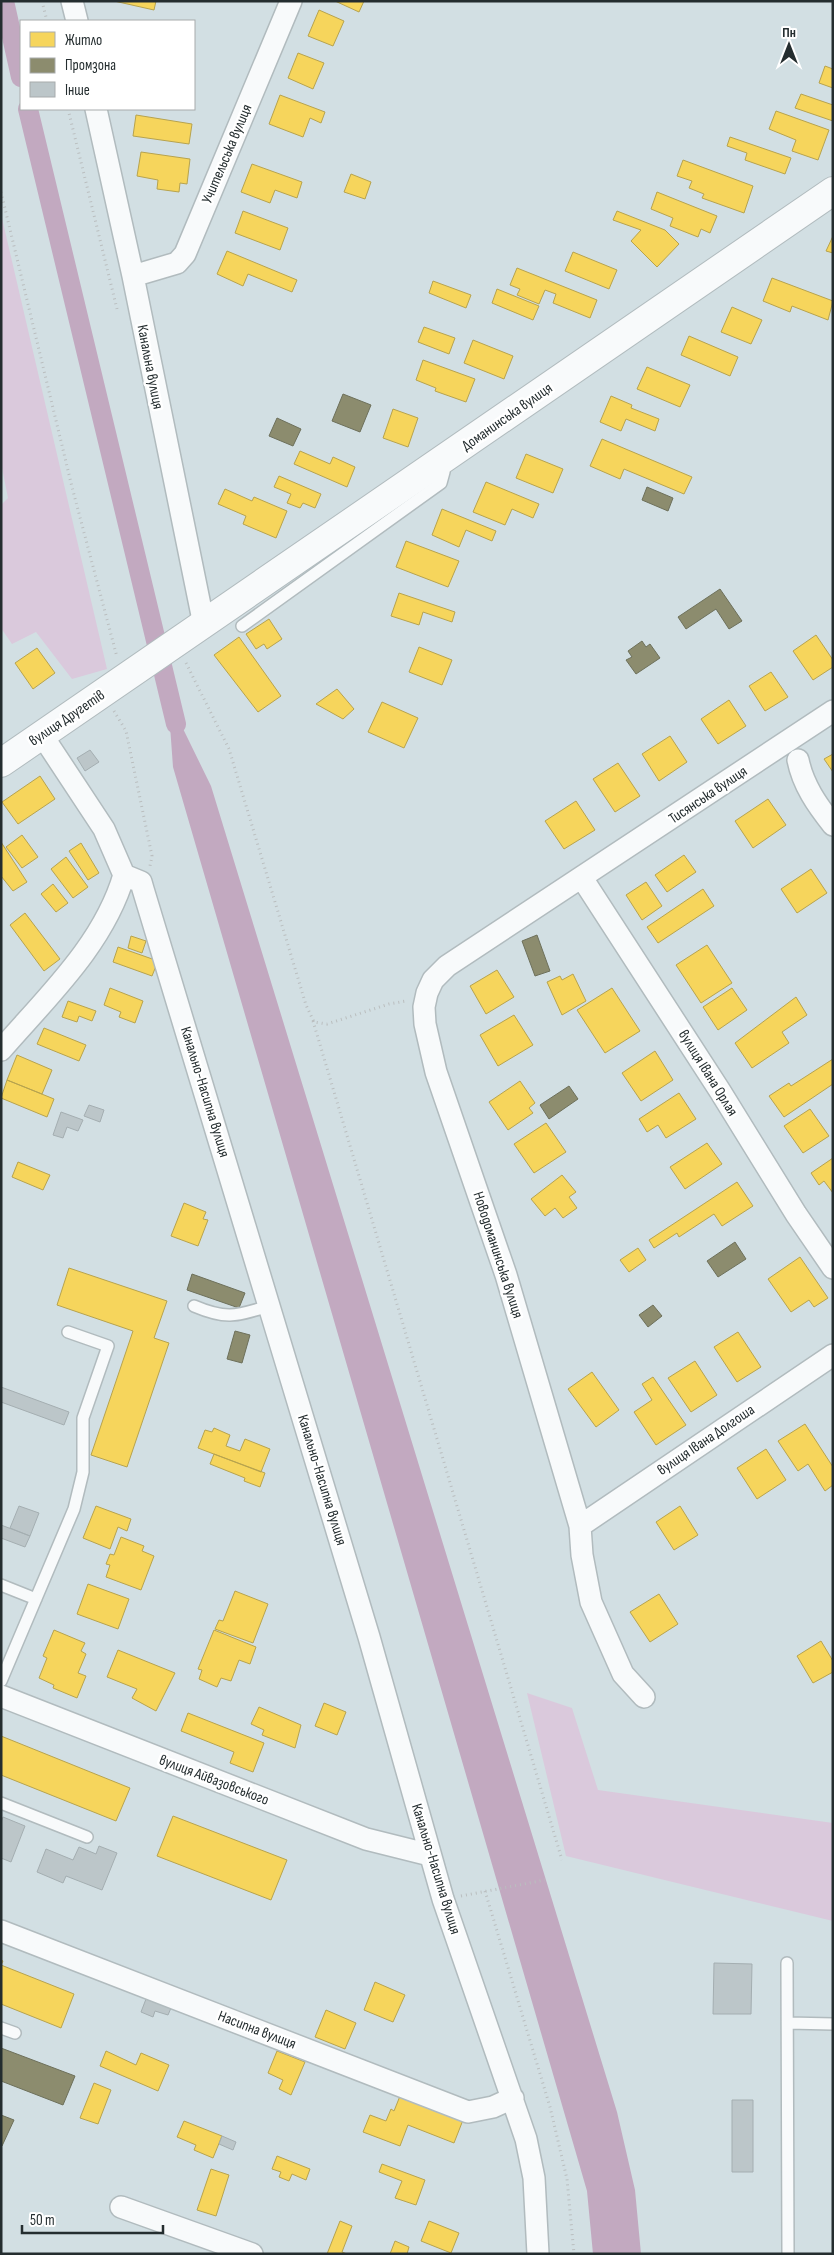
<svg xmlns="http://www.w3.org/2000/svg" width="834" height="2255" font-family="'Sofia Sans Condensed',sans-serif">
<rect width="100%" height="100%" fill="#d2dfe3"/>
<path fill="#dac9dc" d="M1,214l106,455 -35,10 -36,-47 -24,12 -11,-16v-123l7,-7 -7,-35z
M527,1693l45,15 26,82 235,33v98l-267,-65z"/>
<path fill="#c2a9c0" d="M168,698l43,88 406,1326 18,78 6,64h-48l-6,-63 -414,-1424z"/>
<path fill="#f6d55c" stroke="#b7a34e" d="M114,1h42l-2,9z
M335,1h29l-5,11z
M319,10l25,11 -11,25 -25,-10z
M298,53l26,10 -11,26 -25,-11z
M825,66l8,3v19l-14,-5z
M801,94l32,11v16l-38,-13z
M280,95l45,17 -4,11 -11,-5 -7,19 -34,-13z
M776,111l53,19 -11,30 -26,-9 4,-11 -27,-11z
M136,115l56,9 -3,20 -56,-8z
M730,137l61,21 -6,16 -40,-14 2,-7 -20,-7z
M141,152l49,7 -3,25 -7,-1 -1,9 -22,-3 1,-9 -21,-4z
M683,160l70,26 -9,27 -42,-15 2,-4 -15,-6 3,-7 -15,-5z
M252,164l50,18 -5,16 -22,-8 -5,13 -29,-11z
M351,174l20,8 -6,17 -21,-7z
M657,192l60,24 -7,17 -9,-4 -3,8 -28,-11 3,-8 -22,-9z
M243,211l45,17 -8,22 -45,-17z
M617,211l48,19 14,14 -22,23 -26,-26 10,-11 -28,-10z
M833,236v17l-7,-2z
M227,251l70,29 -5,12 -44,-18 -5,12 -26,-12z
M573,252l44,18 -8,19 -44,-18z
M517,268l80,32 -7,18 -37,-15 3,-9 -11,-4 -6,14 -22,-9 3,-6 -10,-4z
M772,278l61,23 -5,19 -36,-14 -2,6 -27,-11z
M433,281l38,14 -5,13 -37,-15z
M497,289l42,17 -6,14 -41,-17z
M732,307l30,13 -11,24 -30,-12z
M424,327l31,11 -6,16 -31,-12z
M689,336l49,21 -8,19 -49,-21z
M473,340l40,16 -9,23 -40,-16z
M423,360l52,19 -9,23 -31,-11 1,-3 -20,-8z
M647,367l43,18 -10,22 -43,-18z
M611,396l21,9 -1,3 28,11 -4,12 -29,-12 -5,12 -21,-9z
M393,409l25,9 -10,29 -25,-9z
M602,439l90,38 -8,17 -60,-25 -4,10 -30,-13z
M300,451l30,13 3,-7 22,10 -8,20 -53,-23z
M526,454l37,15 -10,24 -37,-15z
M279,476l42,18 -6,14 -12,-5 -3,5 -13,-5 4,-9 -17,-7z
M486,482l53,22 -6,14 -21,-9 -7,16 -32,-13z
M225,489l27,12 2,-4 33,14 -11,27 -33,-14 3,-8 -28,-12z
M442,509l54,22 -4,10 -26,-11 -7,17 -27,-12z
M406,541l53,20 -11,26 -52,-20z
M399,593l56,19 -3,10 -29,-10 -4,13 -28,-9z
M269,619l13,20 -15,10 -3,-5 -8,5 -10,-15z
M816,635l17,25v7l-20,13 -20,-29z
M239,637l42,59 -23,16 -44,-57z
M419,647l33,13 -10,25 -33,-13z
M37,648l18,25 -22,16 -18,-26z
M771,672l17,25 -23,14 -16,-25z
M337,689l17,20 -11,10 -27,-15z
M729,700l17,26 -28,18 -17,-25z
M382,702l36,16 -14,30 -36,-16z
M670,736l17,26 -28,19 -17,-27z
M833,754v18l-9,-13z
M618,763l22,33 -25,16 -22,-33z
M40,776l15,23 -37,25 -16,-22z
M768,799l18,26 -33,23 -18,-27z
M576,801l19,29 -31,19 -19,-28z
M22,835l16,22 -16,11 -16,-21z
M1,842l26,40 -14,9 -12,-15z
M81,843l18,30 -11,7 -19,-29z
M684,855l12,17 -29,20 -12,-17z
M66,857l22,30 -15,11 -22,-29z
M811,869l16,24 -30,20 -16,-24z
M646,882l16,24 -20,14 -16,-25z
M53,884l15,19 -12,9 -15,-18z
M703,889l11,17 -56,37 -11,-16z
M25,913l35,46 -16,12 -34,-46z
M131,936l15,5 -4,12 -14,-5z
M707,945l25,38 -31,20 -25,-38z
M118,947l40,14 -6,15 -39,-14z
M497,970l17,27 -28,17 -16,-28z
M573,974l13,27 -24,14 -15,-33 13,-6 2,4z
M110,988l33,13 -8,22 -16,-6 2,-5 -17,-7z
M612,988l28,43 -35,22 -28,-43z
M732,988l15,22 -29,20 -15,-23z
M796,997l11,18 -25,17 7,11 -37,25 -17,-25z
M68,1001l28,10 -4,10 -13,-5 -2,6 -15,-5z
M514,1015l19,30 -35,21 -18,-31z
M44,1028l42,17 -7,16 -42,-17z
M655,1051l18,29 -32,21 -19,-28z
M17,1055l35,15 -10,24 -35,-14z
M833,1059v25l-49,33 -15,-21 20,-13 2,3z
M7,1080l47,19 -7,18 -46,-19z
M520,1081l15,22 -6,5 4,5 -25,17 -19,-28z
M679,1093l17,26 -30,19 -8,-13 -11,7 -8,-13z
M810,1109l19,27 -26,17 -19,-27z
M546,1123l20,29 -32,21 -20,-29z
M707,1143l15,21 -37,25 -15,-22z
M833,1158v35l-9,-12 -5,4 -8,-12z
M18,1162l32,13 -7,15 -31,-13z
M562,1175l14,17 -7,5 8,11 -14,10 -8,-10 -10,8 -14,-17z
M737,1182l16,24 -31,20 -8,-12 -35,23 -2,-4 -23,15 -5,-8z
M184,1203l22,9 -3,7 5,1 -10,26 -27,-10z
M638,1248l8,12 -17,12 -9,-12z
M800,1257l28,41 -14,9 -5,-7 -18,12 -23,-33z
M69,1268l98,33 -13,37 15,5 -42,124 -36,-12 42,-124 -76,-26z
M738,1332l23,35 -24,15 -23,-35z
M695,1361l22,34 -26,17 -23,-34z
M592,1372l27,38 -23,17 -28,-38z
M653,1377l33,48 -30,20 -22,-33 18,-12 -10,-16z
M805,1424l28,43v18l-8,6 -17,-27 -10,7 -20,-30z
M214,1428l16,7 -4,11 14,5 5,-12 25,10 -9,23 -63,-24 7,-18 7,2z
M766,1449l20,31 -29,19 -20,-31z
M214,1454l51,19 -5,14 -16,-6 1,-3 -35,-14z
M96,1506l35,13 -4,12 -9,-4 -8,22 -27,-11z
M680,1506l18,29 -24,15 -18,-28z
M121,1537l23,9 -2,5 12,5 -13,34 -35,-13 4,-12 -4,-1 4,-10 4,1z
M88,1584l41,15 -11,30 -41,-15z
M235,1591l33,13 -15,39 -38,-14 4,-9 4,1z
M659,1594l19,30 -28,18 -20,-30z
M54,1630l31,13 -4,8 5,3 -8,19 8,3 -9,22 -24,-10 1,-3 -15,-7 8,-20 -4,-2z
M214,1630l42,17 -6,17 -11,-4 -8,21 -10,-3 -4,9 -18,-8 3,-9 -4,-1z
M821,1641l12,20v11l-20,11 -16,-27z
M118,1650l57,23 -19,38 -24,-13 5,-9 -30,-12z
M324,1703l22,9 -9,23 -22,-9z
M259,1707l42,18 -6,23 -33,-13 2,-5 -13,-6z
M188,1713l76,30 -11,29 -23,-9 4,-11 -53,-21z
M1,1736l129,52 -14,33 -115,-46z
M173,1816l114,44 -16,40 -114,-44z
M1,1960l2,1 -2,4 73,29 -13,34 -60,-24z
M375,1982l30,13 -12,27 -29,-12z
M326,2010l30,13 -11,26 -30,-12z
M106,2051l30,14 5,-12 28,12 -11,26 -58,-25z
M277,2051l28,11 -14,33 -12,-6 4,-9 -15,-7z
M94,2083l17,7 -13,34 -18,-6z
M400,2096l63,24 -9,23 -46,-18 -8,21 -37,-14 7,-17 16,6 5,-12 3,2z
M184,2121l38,15 -9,22 -19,-8 2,-5 -19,-8z
M277,2156l33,13 -4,11 -14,-6 -3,7 -10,-4 2,-5 -9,-3z
M382,2164l43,16 -9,25 -21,-7 7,-17 -23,-9z
M211,2169l18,6 -13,41 -19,-6z
M340,2221l12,5 -10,26 5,2h-20z
M429,2221l30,12 -8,20 -30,-12z
M395,2241l14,6 -2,7h-17z"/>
<path fill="#8c8c6e" stroke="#6d705b" d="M343,394l28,11 -11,27 -28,-11z
M277,418l24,11 -8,17 -24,-10z
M647,487l26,11 -5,13 -26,-11z
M720,589l22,32 -13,8 -13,-20 -30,20 -8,-12z
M642,641l4,6 4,-3 10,14 -24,16 -10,-14 6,-3 -4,-6z
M537,935l13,36 -15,5 -13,-35z
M569,1086l9,13 -29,20 -9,-14z
M735,1242l11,17 -28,18 -11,-16z
M192,1274l53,19 -6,15 -52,-18z
M653,1305l9,11 -14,11 -9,-12z
M235,1331l15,4 -8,28 -15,-4z
M1,2048l74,28 -12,29 -62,-24z
M1,2115l13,5 -12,26 -1,-1z"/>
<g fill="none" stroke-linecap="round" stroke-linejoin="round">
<path stroke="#c2a9c0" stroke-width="20" d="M4,1l17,76
M28,109l148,615"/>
</g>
<path fill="#bcc6c9" stroke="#a4aeb1" d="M90,750l9,12 -14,9 -8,-13z
M89,1105l15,5 -4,12 -16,-6z
M61,1112l22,8 -5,11 -11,-4 -4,11 -10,-3z
M1,1387l68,25 -5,13 -63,-23z
M19,1506l20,7 -9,23 -20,-8z
M1,1525l29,11 -5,11 -24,-9z
M3,1817l22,9 -14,36 -10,-4v-36z
M99,1846l18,7 -15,37 -36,-14 -3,7 -26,-11 9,-23 27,11 6,-13 17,7z
M714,1963l38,1 -1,50h-38z
M146,1999l25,9 -3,7 -13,-4 -2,6 -12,-5z
M732,2100h21v72h-21z
M222,2136l14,6 -3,8 -14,-6z"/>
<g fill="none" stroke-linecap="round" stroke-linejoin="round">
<g stroke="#b1bbbe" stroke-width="14">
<path id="lane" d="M242,626l199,-143 3,-11 -5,-8
M194,1306c33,14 42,10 75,0
M1,1585l35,14
M1,1681l73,-172 9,-37v-54l25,-72 -40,-14
M1,1803l86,34
M787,1963l1,291
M788,2023l45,1
M1,2028l14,5"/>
</g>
<g stroke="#b1bbbe" stroke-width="24">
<path id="street" d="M72,1l5,20
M96,109l37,167 71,349
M133,276l44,-13 8,-9 106,-253
M42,735l62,94 20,46 17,7 2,7 226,748 74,262 83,240 8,39 4,76
M798,760c5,25 19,45 35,65
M582,878l138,213 76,123 37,54
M1,1050c46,-53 103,-106 123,-175
M580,1526l253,-171
M1,1696l365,143 64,16
M644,1697l-21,-23 -32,-72 -9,-47 -2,-29 -74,-251 -70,-203 -11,-48 -1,-17 3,-14 6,-13 14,-14 386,-255
M1,1931l467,181 25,-5 20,-9
M121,2207l131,47"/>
</g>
<g stroke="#b1bbbe" stroke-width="30">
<path id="secondary" d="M1,763l832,-572"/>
</g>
<path stroke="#babebf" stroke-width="3" stroke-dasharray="1 4" stroke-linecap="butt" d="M42,1l5,20
M68,109l49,200
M1,192l71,295 45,170
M186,663l43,86 77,256 8,17 13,2 62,-20 17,-3
M114,711l12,20 26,125 -2,10
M313,1021l249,839
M485,1891l65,216 17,72 7,75
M461,1896l84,-16"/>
<use href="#lane" stroke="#f8fafb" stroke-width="11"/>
<use href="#street" stroke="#f8fafb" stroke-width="21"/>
<use href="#secondary" stroke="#f8fafb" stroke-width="28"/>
</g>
<g text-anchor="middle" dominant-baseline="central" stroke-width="5" stroke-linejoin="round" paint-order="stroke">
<g font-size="15" fill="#242d2f" stroke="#fff">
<text transform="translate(227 154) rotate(-67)">Учительська вулиця</text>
<text transform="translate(150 367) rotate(79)">Канальна вулиця</text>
<text transform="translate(507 417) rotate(-35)">Доманинська вулиця</text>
<text transform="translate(67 718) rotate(-34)">вулиця Другетів</text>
<text transform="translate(708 795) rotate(-34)">Тисянська вулиця</text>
<text transform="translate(708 1073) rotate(58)">вулиця Івана Орлая</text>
<text transform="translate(205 1092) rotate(73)">Канально-Насипна вулиця</text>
<text transform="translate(498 1255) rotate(72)">Новодоманинська вулиця</text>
<text transform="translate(706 1440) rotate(-34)">вулиця Івана Долгоша</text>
<text transform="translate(322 1480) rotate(73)">Канально-Насипна вулиця</text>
<text transform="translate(214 1780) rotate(21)">вулиця Айвазовського</text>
<text transform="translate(436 1869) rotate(73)">Канально-Насипна вулиця</text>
<text transform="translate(257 2030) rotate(21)">Насипна вулиця</text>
</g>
</g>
<rect width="834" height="2255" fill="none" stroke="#242d2f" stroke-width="5"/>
<rect x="20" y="20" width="175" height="90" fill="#ffffff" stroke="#a7abac"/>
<rect x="30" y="32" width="25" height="15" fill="#f6d55c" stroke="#a7abac"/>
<text x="65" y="45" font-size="15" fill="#242d2f">Житло</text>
<rect x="30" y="58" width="25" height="15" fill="#8c8c6e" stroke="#a7abac"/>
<text x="65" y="70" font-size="15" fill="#242d2f">Промзона</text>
<rect x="30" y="82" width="25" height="15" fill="#bcc6c9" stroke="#a7abac"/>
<text x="65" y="95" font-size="15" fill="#242d2f">Інше</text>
<g transform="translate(789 45)" stroke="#ffffff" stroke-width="4" paint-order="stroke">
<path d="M0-4L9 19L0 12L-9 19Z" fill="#242d2f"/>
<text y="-8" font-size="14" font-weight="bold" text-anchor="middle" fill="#242d2f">Пн</text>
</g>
<path d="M22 2225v8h141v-8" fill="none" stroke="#242d2f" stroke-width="2.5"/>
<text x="30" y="2225" font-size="15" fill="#242d2f" stroke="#ffffff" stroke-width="4" paint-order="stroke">50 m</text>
</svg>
